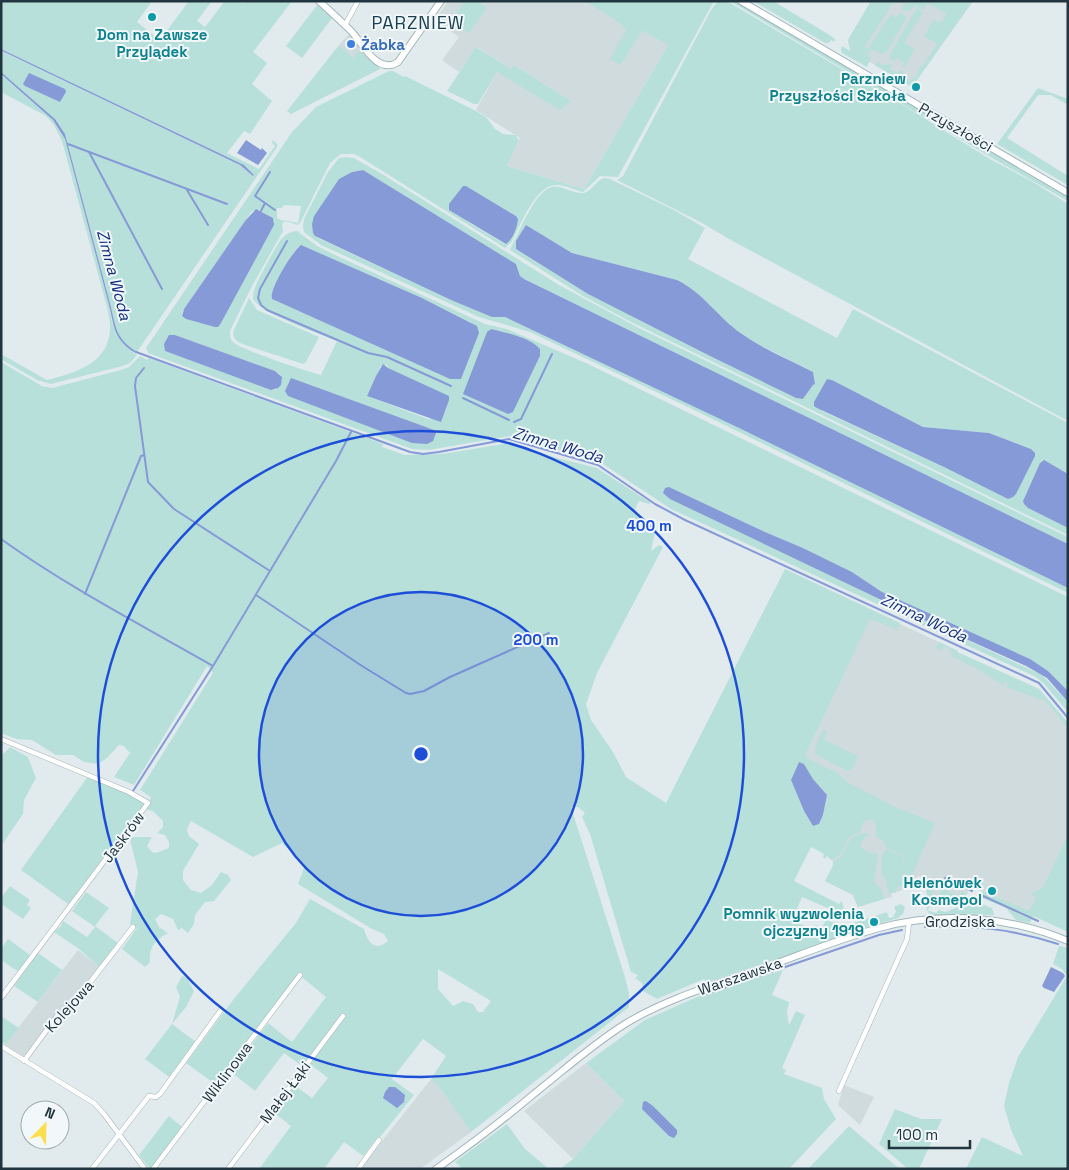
<svg xmlns="http://www.w3.org/2000/svg" width="1069" height="1170" font-family="'Space Grotesk',sans-serif">
<rect width="100%" height="100%" fill="#e1ebed"/>
<path fill="#cfdbdd" d="M448,1h188l-10,29 -5,35 21,-34 26,14 -84,144 -77,-23 13,-28 -44,-28 21,-38 74,29 -57,-36 -3,4 -34,-22 -18,25 -17,-12 17,-23 -24,-17z
M871,1h102l-61,86 -61,-36 -3,-11z
M350,33l11,15 -8,11 -14,-14z
M868,609l90,42 -1,1 82,37 29,34v118l-35,75 -62,-30 -5,10 -16,5v-2l-3,1v2l-7,2 -11,-4 -3,-8 4,-11 -12,-5 -4,10 -23,8 1,4 -2,-1 -32,10 -5,-12 -28,-14 9,-16 -3,-8 -7,-69 -25,-40z
M78,950l21,17 -28,37 -8,3 -8,9 -32,41 -18,-12z
M586,1063l38,38 -51,58 -49,-48z
M431,1079l11,12 29,41 -51,37h-60z
M844,1085l30,12 -14,28 -22,-20z"/>
<path fill="#b8e0da" fill-rule="evenodd" d="M1,1h151l-15,21 23,18 29,-39h23l-15,20 8,6 20,-26 20,2 1,-2h46l-39,51 14,11 -15,21 20,17 -22,33 -6,-3 -17,22 32,16 16,-23 -3,-3 1,-3 4,4v3l-140,205c-21,-14 -21,-21 -26,-45l-46,-173 -10,-15 -54,-47v-21l239,114 13,11 1,-1 -10,-10 -243,-116z
M465,1h13l9,7 -18,25 -18,-12z
M586,1h128l-96,176 -18,-1 -17,16c-8,-2 -18,-7 -26,-7 -22,-1 -37,42 -46,58l-6,5 -145,-91 -6,-3h-13l-11,9 -30,60 -2,2 -13,-4 -3,3 1,7 -31,55 -22,45c0,4 0,8 3,11 6,7 75,30 88,33l16,-34c-15,-6 -81,-29 -84,-43 -1,-10 13,-32 18,-42 7,-11 11,-24 26,-25l20,15 16,8 152,70 22,5 79,34 482,234v94l-20,-20 -38,-20 -128,-59 -30,-20 -49,-24 -38,-16 -96,-45 176,94 68,34 129,60 26,27v10l-24,-28 -8,-7 -365,-168 -71,-47 -90,-26 -81,14 -17,-1 -264,-96 -2,-5 146,-216 24,-25 73,-36h4l11,6 1,-1 71,35 10,6 9,12 8,5 12,1 4,5 -12,26 77,23 84,-144 -26,-14 -21,34 -11,-6 16,-29 -4,-5zM463,186h3l50,30 -11,28 -37,-22zM284,205l17,1 -3,17 -15,-3v1l-6,-3v-10h5zM259,210l14,8 -52,105h-22l-16,-6 -1,-5 2,-3 61,-88 7,-10zM299,246h4l119,52 50,25 -18,55 -4,1 -178,-80c-1,-13 18,-43 27,-53zM491,329l8,2 41,18v7l-27,56 -24,-82zM175,335l100,36 5,3 1,11 -6,5 -110,-39zM387,365l1,3 43,52 -64,-24 14,-30z
M721,1l9,2 181,107 77,48 45,24 35,22v217l-339,-182 -27,-16 -85,-43 6,-4 88,-166 6,-8z
M730,1h5l333,195v5l-76,-43z
M753,1h20l55,33 7,5 -1,3 -3,-2 -2,3h-4z
M871,1h23l-29,46 3,2 23,-35 5,4 4,-6 5,4 1,3 -19,33 -5,2 -11,-5 -3,6 3,2 -4,10 -25,-14 -1,-3 1,-4 8,5 -2,-11z
M907,1h66l-61,86 -37,-22 2,-3 9,4 2,-3 4,2 -2,4 8,5 2,-4 4,2 -2,4 8,5 3,-4 2,2 6,-14 2,1 14,-22 -13,-8 10,-16 7,3 6,-9 -19,-11 -5,7 -9,-5 -3,6h-4l-6,-2z
M318,4l14,14 -30,40 -16,-12z
M917,8l6,4 -19,31 11,6 -11,19 -2,-1 2,-4 -8,-5 -2,3 -4,-2 -1,-3z
M339,45l14,13 8,-10 5,8 12,9 2,4 -89,45 -4,-3z
M476,47l35,22 3,-4 57,36 -11,9 -63,-38 -19,32h-4l-27,-13z
M1,74l52,46 12,19 43,162 4,21 8,18 4,5 13,10 -7,8 -7,3 -72,18 -14,-4 -36,-21v-5l46,26c27,-7 61,-16 63,-50 1,-7 -2,-16 -3,-23l-45,-166 -8,-16 -8,-9 -45,-24z
M1038,88l30,11v6l-17,-10h-13l-31,43 61,38v9l-71,-41z
M347,157l7,1 28,16 177,111 80,43 429,209v7l-544,-265 -4,-3 -4,-12 -153,-94 -11,2 -13,7 -25,37 -1,17 5,5 133,62 46,17h8l234,111 329,160v5l-374,-183 -164,-78 -51,-15 -158,-72 -17,-13 -1,-6 1,-7 24,-47 11,-14z
M604,178l6,1 64,31 31,18 -17,31 149,79 16,-29 215,114v51l-27,-13 -18,40 5,7 40,20v7l-437,-213 -48,-26 -73,-46c8,-15 25,-60 42,-63 11,-2 21,7 31,6 8,0 12,-12 21,-15zM526,225l46,28 105,27c27,13 40,38 65,54 20,14 49,26 71,38l2,12 -2,1 -10,14 -7,-1 -86,-42 -122,-62 -72,-45zM830,379l93,48 66,6 35,13 7,3 4,4 -27,46 -64,-32 -122,-56z
M249,298l8,12 62,27 -13,25 -3,2 -58,-19c-7,-3 -12,-5 -12,-13z
M140,356l7,4 2,-2 234,86 -1,3 23,8 37,-1 67,-11 48,15 40,10 54,35 -2,1 -10,-3 -4,8 3,5 18,13 -5,24 8,-6 4,2 -66,126 -11,31 5,16 22,32 13,25 40,26 119,-234 115,54 -3,7 -23,-10 -5,1 -64,134 3,4 28,13 13,11 54,28 1,-1 31,13 -24,54 -8,-5v-16l-17,-9 -2,-6 -8,-5v-12l-5,-5 -8,3 -2,9 -12,6c-7,11 -3,17 -18,23l-4,-4 -2,3 -2,-2 1,-3 -13,-7 -17,34 45,23 3,-3 2,10 -11,4 -4,-2 1,-4 -28,-12 -10,23 21,10 2,-5 7,2 4,-7 7,2 3,7 51,-17 2,6 4,-1 3,-6 -2,-4 7,-3 4,3 -2,7 -5,4 -51,15 -20,9 -121,41 -2,-4 -47,20 -14,-8 -1,-8 -7,-5 3,-3 -7,-3 -41,-138 -8,-17 3,-4 -7,-6h-7l54,170 4,16v14l-158,125 -29,-41 -11,-12 15,-23 -23,-17 -31,40 22,16 -34,42h-2l-15,19 -19,-14 -20,27h-65l32,-43 -18,-14 21,-27 18,13 16,-20 -18,-14 36,-47 -4,-3 -40,52 -18,-13 -29,38 -24,-19 37,-49 24,19 34,-45 -28,-23 -83,110 -29,-21 47,-63 63,-77 14,-24 54,30c4,14 11,23 24,12l-4,-7 -12,-5 -74,-45 7,-19 -23,-22 -29,14 -62,-36 -4,8 2,7 10,8 -16,27v9l8,10 10,3 11,-8 9,-13 7,3 3,5 -17,21 -9,1 -10,13 -1,9 -6,9 -6,-5 -4,2 -5,-11 -12,-5 -6,5 4,8 9,6c-12,6 -20,15 -18,29l-5,5 -23,-18 15,-21 -7,-4 8,-52 -10,-41 -57,75 -50,-36 68,-95 61,25 1,-3 -11,-7 73,-117 -6,-7 -73,119 -20,-8 16,-24 -6,-7 -5,-1 -12,13 -9,6 -14,-2 -11,-7h-17l-24,-15 -15,-1 -16,-6v-371l41,24 10,2 69,-18 8,-3zM799,762l5,2 9,15 14,16 -4,20 -4,9 -6,2 -9,-15 -13,-31zM144,809l9,2 10,10v6l-6,6 8,2 4,7v6l-13,5 -4,-1 -5,-6 5,-9h-20l-4,-7zM438,969l53,32 -8,11h-5l-5,-8 -10,-3 -10,5 -15,-17z
M939,642l19,9 -1,1 82,37 29,34v5l-23,-27 -39,-14 2,-3 -2,-3 -2,2v3l-25,-16 -28,-14 1,-3 -2,-2v-2l-6,-3 -2,5 -6,-3z
M823,729l4,2 -3,9 34,16 -6,13 -4,2 -33,-17v-7z
M10,747l18,10 8,21 -12,22 -1,14 -22,32v-90z
M864,833l4,1 -1,3 -2,-1 -5,11 10,6h8l-4,29 8,8 2,9 -26,8 -5,-12 -28,-14 8,-16v-3c19,-10 8,-25 31,-29z
M1068,834v98l-35,-16 -3,7 -14,-3 -10,-12 -23,-10 -2,-5 1,-2 47,20 7,-13 -4,-3 1,-3 10,-4z
M886,849l16,7 1,17 8,5 -2,5 -11,4 -2,5 -7,2 -1,-7h-2v-7l-5,-7 1,-16z
M932,883l3,1 -4,9 6,4 2,-1 4,-7 16,7 3,-5 5,3 -1,2 -16,5v-2l-3,1v2l-7,2 -11,-4 -3,-8 3,-8 2,1z
M10,886l20,14 -3,5 4,3 -8,11 -22,-15v-6z
M86,892l23,16 -14,18 23,17 -19,24 -20,-18 -25,-17 7,-6 2,-5 24,16 8,-10 -23,-16z
M971,902l8,1 13,5 2,7h-64l-4,-7 2,-2 2,1 -3,3 9,3 3,-3 6,2z
M8,939l22,16v2l-11,15 -18,-12v-11z
M1059,946l9,2v221h-102l16,-32 41,19 -12,-26 -7,-24 5,-23 9,-26 49,-81 -5,-7 -9,-5z
M38,953l24,17 -24,32 -24,-16z
M783,970l-11,25 17,7 -2,10 2,13 7,-14 9,4 -23,53 4,2 -2,4 38,14 2,11 12,20 -47,50h-229l13,-10 51,-58 -38,-38 59,-43 61,-27z
M182,976l5,2 7,13 -8,16 -14,17 24,18 -27,35 -24,-18 27,-35 8,-27 -4,-10z
M1,1016l18,12 -14,17v-2l-4,-1z
M895,1109l26,10h21l-23,50h-11l-29,-25z
M169,1116l13,11 -32,42 -11,-14z
M507,1124l18,25 24,20h-86l-8,-7z
M849,1126l46,39 6,4h-93z"/>
<path fill="#859ad6" d="M1,49l243,116 10,10 -1,1 -13,-11 -238,-114z
M1,72l54,47 10,15 46,173c5,23 6,32 26,45l-1,1c-23,-12 -22,-29 -28,-52l-43,-162 -12,-19 -52,-46z
M29,73l36,16 1,3 -6,10 -35,-16 -2,-2z
M246,140l15,10 1,-2 5,5 -9,12 -21,-12z
M363,170l153,94 4,12 4,3 544,265v44l-329,-160 -234,-111h-13l-41,-17 -136,-64 -2,-3 -1,-9 2,-8 25,-37 13,-7z
M463,186h3l50,30 2,3c-1,9 -5,20 -12,25l-57,-34v-6z
M256,209l17,9 1,7 -53,98 -3,4h-3l-29,-8 -4,-3 2,-7 61,-88z
M526,225l46,28 105,27c27,13 41,38 65,54 21,15 48,26 71,38l2,12 -2,1 -10,14 -7,-1 -86,-42 -122,-62 -72,-45v-8z
M301,245l121,53 55,28 2,7 -18,46h-11l-178,-80c-3,-10 20,-47 29,-54z
M491,329c15,4 38,8 49,20v7l-27,56 -5,2 -45,-20 24,-62z
M169,335h6l100,36 7,6 -1,8 -3,3 -7,2 -106,-39 -1,-7z
M383,364l5,4 61,28v4l-8,22 -74,-26 9,-20z
M291,378l143,52 2,3 -3,8 -6,3 -15,-1 -124,-47 -3,-5z
M827,379l5,1 91,47 66,6 42,16 4,4v3l-19,38 -3,3 -5,2 -64,-32 -127,-59 -3,-2v-4z
M1044,460l24,14v54l-40,-20 -4,-4 -1,-3 17,-38z
M669,487l96,45 38,16 49,24 30,20 148,67 18,12 20,20v11l-21,-24 -21,-12 -113,-51 -243,-116 -7,-6 2,-5z
M799,762l5,2 9,15 14,16 -4,20 -4,9 -6,2 -9,-15 -13,-31z
M1051,967l12,6 2,3 -11,16 -10,-4 -2,-2z
M389,1087h6l10,8 -1,7 -7,6 -14,-10 2,-6z
M646,1101l7,5 24,24v4l-3,4 -5,-2 -27,-27 1,-7z"/>
<g fill="none" stroke-linecap="round" stroke-linejoin="round">
<path stroke="#859ad6" stroke-width="2" d="M68,144l159,60
M89,152l73,137
M270,172l-15,24 20,14
M187,190l21,35
M261,211l4,-8
M287,241l-27,48 -2,9 3,7 6,5 101,43 19,4 64,29
M136,352l274,100 13,2 16,-2 70,-13 89,26 57,39 30,16 354,163 29,35
M144,368l-8,10 -1,8 13,96 26,27 96,62
M463,398l46,22
M514,422l7,-3 31,-65
M1,539c67,48 140,86 212,127
M85,594l56,-138 3,-1
M256,595l106,71 44,27 4,1 14,-3 26,-14 99,-44
M133,791l80,-125 123,-205 15,-29
M945,878l11,6
M958,884l10,5
M970,890l2,1
M983,896l55,25
M925,927c50,-2 86,2 133,17
M706,994l173,-59 23,-5"/>
<g stroke="#a7b4b9" stroke-width="5.5">
<path id="street" d="M345,25l13,-24
M1,739l128,53 19,11 -147,195
M1,1046l93,57 10,11 41,55
M24,1061l33,-45 17,-13 59,-76
M839,1091l68,-152 2,-17
M92,1169l57,-73 7,1 4,-3 61,-84
M153,1169l147,-194
M228,1169l115,-153
M358,1169l21,-29"/>
</g>
<g stroke="#a1b6bc" stroke-width="8">
<path id="secondary" d="M319,1c11,10 22,20 32,30 11,11 26,45 47,31l43,-61
M741,1l327,192
M436,1169c34,-24 67,-49 99,-76 29,-23 58,-49 90,-69 42,-26 90,-39 136,-55 39,-14 78,-30 118,-41 63,-17 129,-12 189,13"/>
</g>
<use href="#street" stroke="#fff" stroke-width="4.5"/>
<use href="#secondary" stroke="#fff" stroke-width="6"/>
</g>
<circle cx="421" cy="754" r="162" fill="#1d4ed8" fill-opacity=".12"/>
<g fill="none" stroke="#1d4ed8" stroke-width="2.5">
<circle cx="421" cy="754" r="162"/>
<circle cx="421" cy="754" r="323"/>
</g>
<g fill="#0f9aa8" stroke="#f2f8f9" stroke-width="2">
<circle cx="152" cy="17" r="5"/>
<circle cx="916" cy="87" r="5"/>
<circle cx="992" cy="891" r="5"/>
<circle cx="874" cy="922" r="5"/>
</g>
<circle fill="#3f7fe0" stroke="#f2f8f9" stroke-width="2" cx="351" cy="44" r="5"/>
<g text-anchor="middle" dominant-baseline="central" stroke-width="4" stroke-linejoin="round" paint-order="stroke">
<g font-size="15" font-weight="bold" fill="#0d838f" stroke="#f2f8f9" text-anchor="end">
<text x="152" y="34" text-anchor="middle">Dom na Zawsze<tspan x="152" dy="17">Przylądek</tspan></text>
<text x="906" y="78">Parzniew<tspan x="906" dy="17">Przyszłości Szkoła</tspan></text>
<text x="982" y="882">Helenówek<tspan x="982" dy="17">Kosmepol</tspan></text>
<text x="864" y="913">Pomnik wyzwolenia<tspan x="864" dy="17">ojczyzny 1919</tspan></text>
</g>
<g font-size="15" font-weight="bold" fill="#366cbe" stroke="#f2f8f9" text-anchor="start">
<text x="361" y="44">Żabka</text>
</g>
<g font-size="15" fill="#20353f" stroke="#f2f8f9">
<text transform="translate(956 127) rotate(30)">Przyszłości</text>
<text transform="translate(123 837) rotate(-53)">Jaskrów</text>
<text x="960" y="921">Grodziska</text>
<text transform="translate(740 976) rotate(-19)">Warszawska</text>
<text transform="translate(69 1006) rotate(-48)">Kolejowa</text>
<text transform="translate(227 1072) rotate(-53)">Wiklinowa</text>
<text transform="translate(285 1092) rotate(-53)">Małej Łąki</text>
</g>
<g font-size="16" font-style="italic" fill="#153080" stroke="#f2f8f9">
<text transform="translate(114 275) rotate(75)">Zimna Woda</text>
<text transform="translate(558 445) rotate(16)">Zimna Woda</text>
<text transform="translate(924 618) rotate(25)">Zimna Woda</text>
</g>
<g font-size="18" letter-spacing="1" fill="#1a4053" stroke="#f2f8f9">
<text x="418" y="22">PARZNIEW</text>
</g>
</g>
<circle cx="421" cy="754" r="8" fill="#1d4ed8" stroke="#f2f8f9" stroke-width="2.5"/>
<g font-size="15" text-anchor="middle" font-weight="bold" fill="#1d4ed8" stroke="#f2f8f9" stroke-width="4" stroke-linejoin="round" paint-order="stroke">
<text x="649" y="531">400 m</text>
<text x="536" y="645">200 m</text>
</g>
<rect width="1069" height="1170" fill="none" stroke="#20353f" stroke-width="5"/>
<g transform="translate(45 1125) rotate(23)"><circle r="24" fill="#f2f8f9" stroke="#9eaaaf"/>
<path d="M0-4L9 19L0 12L-9 19Z" fill="#fcde4f"/>
<text y="-8" font-size="14" font-weight="bold" text-anchor="middle" fill="#20353f">N</text>
</g>
<path d="M889 1140v8h81v-8" fill="none" stroke="#20353f" stroke-width="2.5"/>
<text x="896" y="1140" font-size="15" fill="#20353f" stroke="#f2f8f9" stroke-width="4" paint-order="stroke">100 m</text>
</svg>
